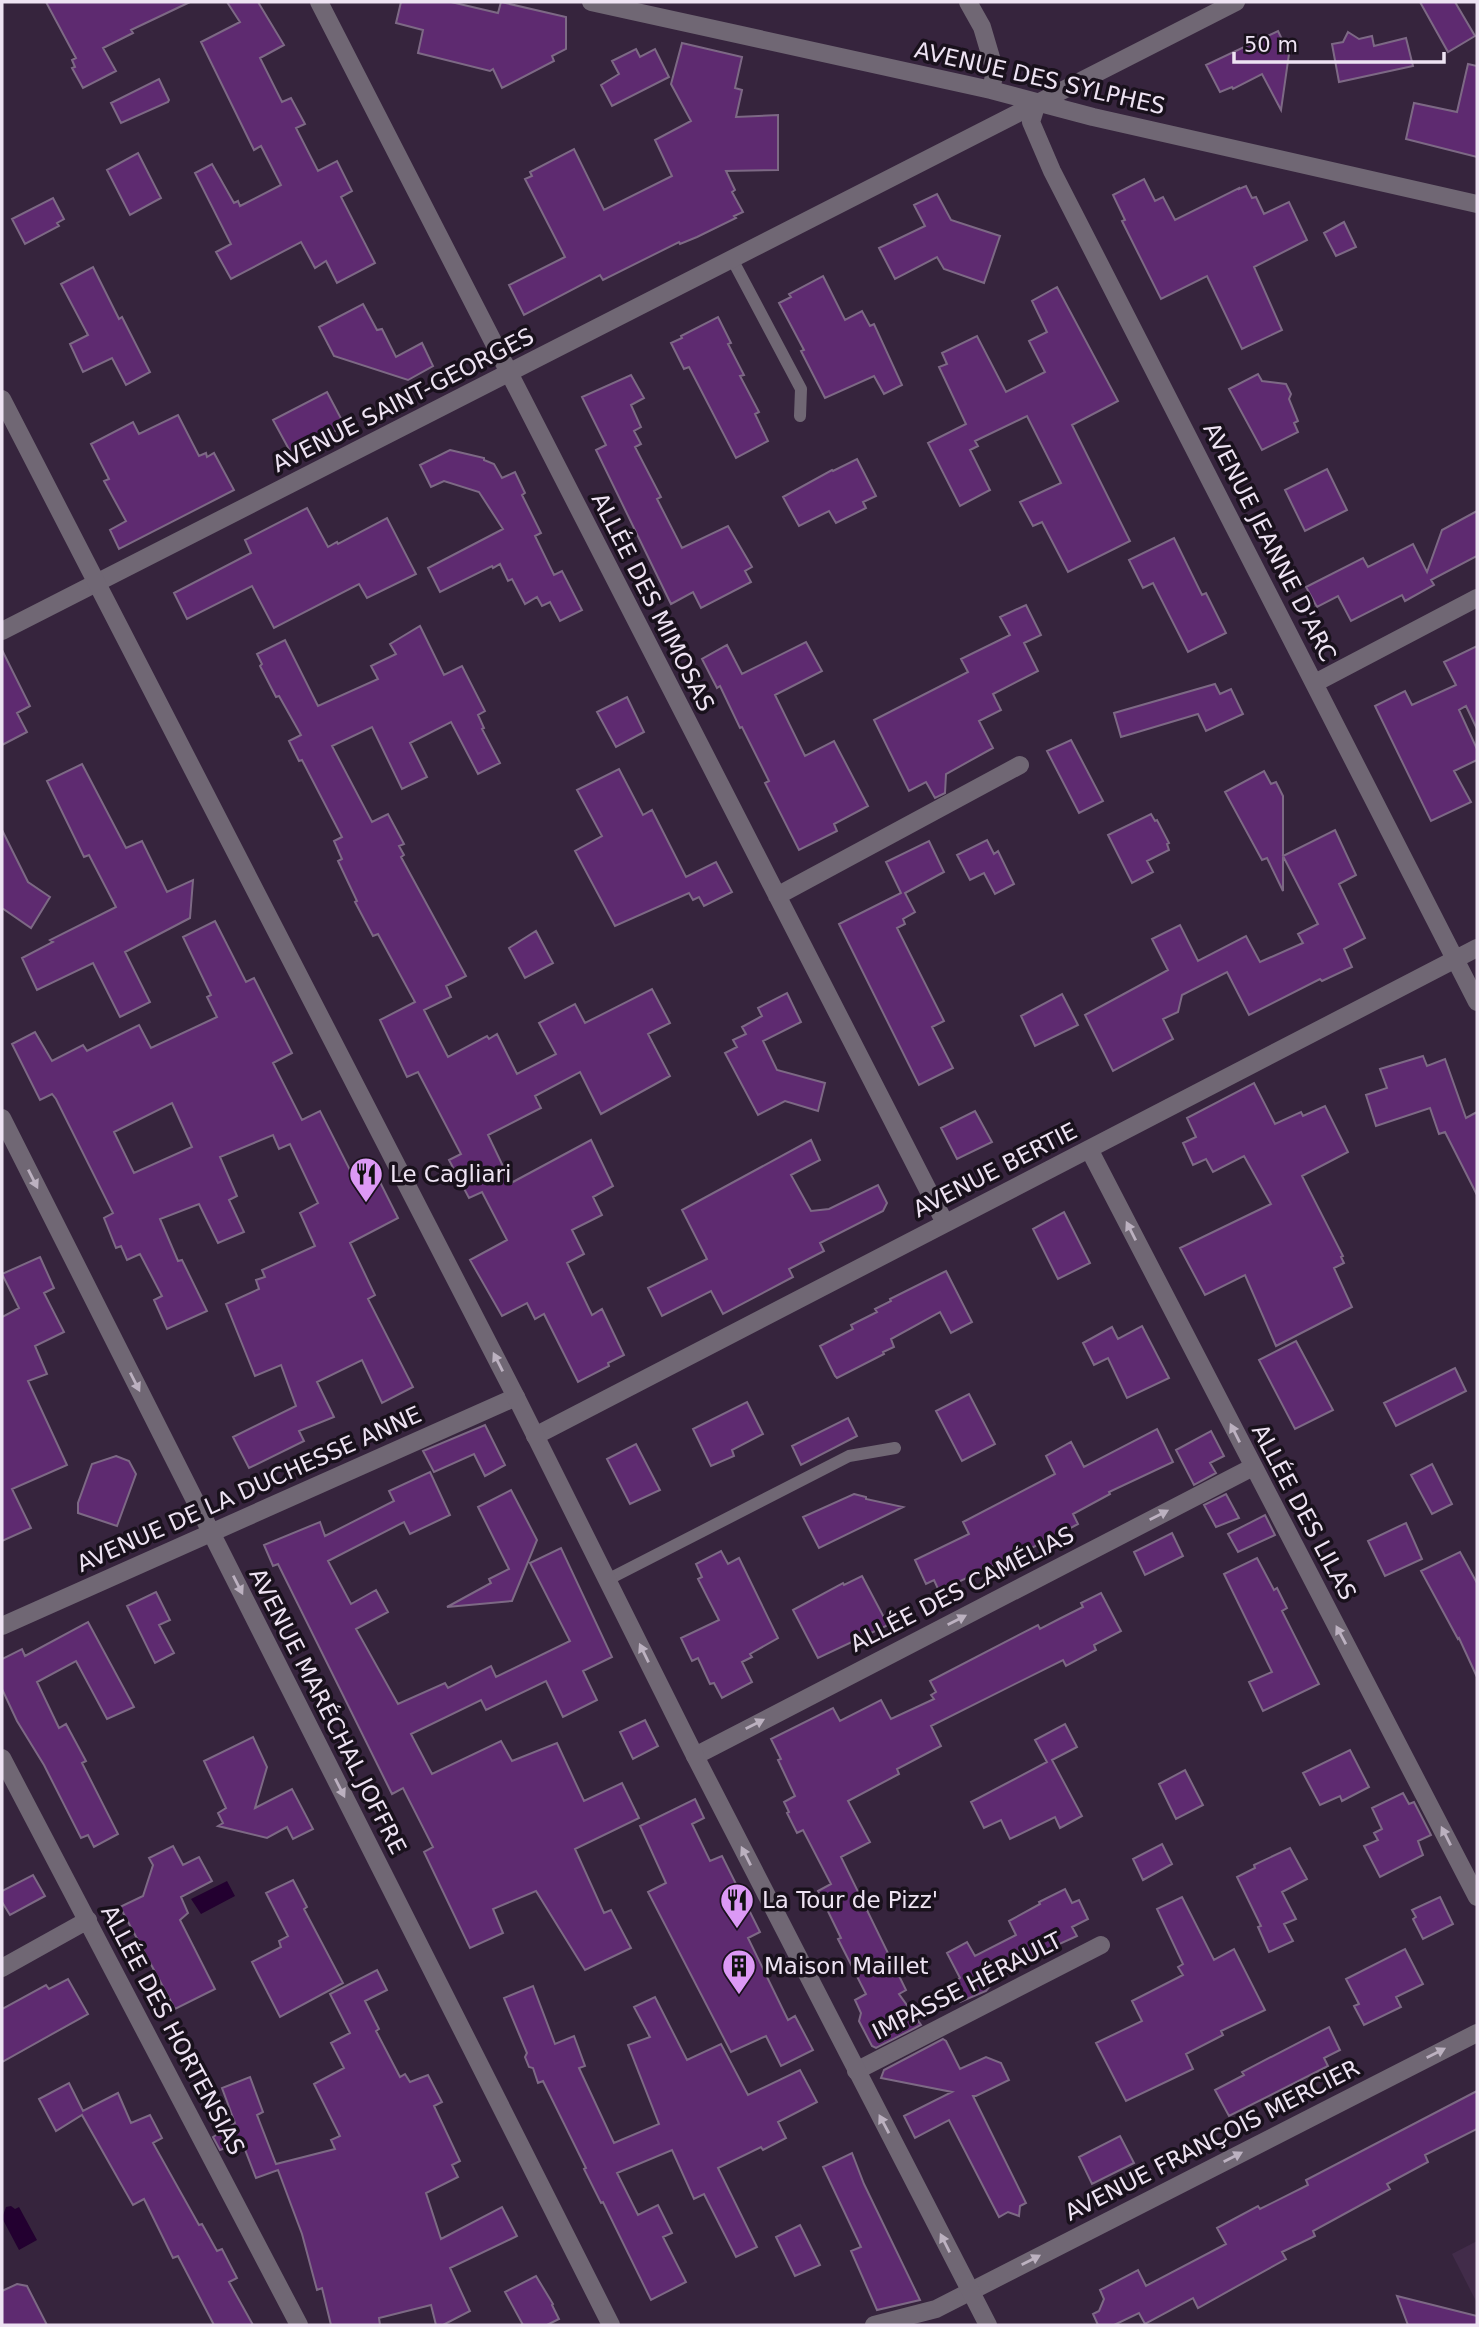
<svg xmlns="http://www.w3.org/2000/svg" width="1479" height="2327" font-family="'DejaVu Sans',sans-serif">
<rect width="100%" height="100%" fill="#36243d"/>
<path fill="#422c4a" d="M1477,2241v62l-25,-49z"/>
<path fill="#230030" d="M227,1881l8,15 -34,18 -10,-15z
M11,2206l4,3 4,-2 18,33 -18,10 -17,-32 4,-11z"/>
<path fill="#5e2a70" stroke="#7d6985" stroke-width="2" fill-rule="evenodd" d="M46,2h144l-59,28 2,3 -30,15 13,23 -33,17 -11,-20 3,-1 -3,-7 4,-2z
M227,2h31l26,43 -24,13 22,44 9,-4 14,26 -9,4 22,43 19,-10 15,30 -11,6 34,66 -38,20 -11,-22 -11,7 -14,-26 -70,37 -15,-27 15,-8 -36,-71 17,-9 22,39 4,-2 2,5 41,-21 -20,-39 -7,4 -53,-108 39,-20z
M401,2h50l47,11 3,-11 65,15v32l-14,7 2,5 -52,27 -9,-19 -3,2 -72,-18 5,-23 -27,-7z
M1420,2h35l20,34 -27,16z
M1278,31l11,23 -8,56 -19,-36 -29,15 -1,-2 -12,5 -14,-27z
M1348,32l11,7 13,-3 2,10 32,-8 7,28 -74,16 -7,-38 11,-2z
M682,43l60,14 -7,31 7,2 -6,27 42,-2v55l-52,1 9,19 -3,2 11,20 -9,4 2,2 -39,19 -17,7 -1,-2 -76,38 -3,-5 -76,40 -15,-30 56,-28 -40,-78 7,-3 -2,-4 44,-23 30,61 68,-34 -17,-36 36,-19 -20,-37z
M636,49l4,8 15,-8 14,28 -57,29 -11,-21 18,-11 -7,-13z
M1468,64l9,2v91l-71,-18 8,-36 43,9z
M159,79l10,21 -1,2 -47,21 -10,-20z
M138,153l23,45 -31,17 -23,-45z
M1144,179l11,22 8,-4 12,23 64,-32v1l7,-3 6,12 4,-1 8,17 25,-12 18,38 -53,27 28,63 -40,19 -35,-73 -46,23 -39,-78 3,-1 -12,-25z
M937,194l14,26 49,16 -16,47 -40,-14 -7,-12 -42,22 -16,-31 46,-22 -11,-21z
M53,198l11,21 -7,4 2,3 -34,18 -13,-25z
M1344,222l12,25 -20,9 -12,-23z
M93,267l26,52 3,-2 28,55 -24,13 -14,-27 -29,14 -13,-28 18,-9 -27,-51z
M823,276l22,44 17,-9 8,15 4,-2 28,61 -18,9 -10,-18 -49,22 -24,-47 3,-1 -25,-47 12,-6 -2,-3z
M1057,287l61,114 -46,24 58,116 -62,31 -26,-50 -9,4 -13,-24 41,-19 -34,-67 -52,25 3,5 -8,4 20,40 -30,16 -32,-63 38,-19 -27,-57 8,-3 -5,-11 35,-17 29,56 39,-20 -16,-31 18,-9 -15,-31z
M363,304l14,26 5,-1 14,28 26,-14 11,23 -25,14 -74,-24 -15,-29z
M718,317l13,26 -3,1 16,31 -4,1 19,36 -4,2 13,27 -32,17 -47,-91 -5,2 -13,-26 11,-5 -1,-2z
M1258,374l4,7 24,3 5,10 -2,5 9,22 -4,2 4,9 -36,18 -33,-61z
M631,375l13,23 -13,7 10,22 -7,4 7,13 -6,3 26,50 -4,2 25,49 46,-22 24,41 -7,4 6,11 -50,26 -8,-16 -22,12 -75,-154 10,-5 -24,-48z
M327,392l18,34 -54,27 -18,-33z
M178,415l21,41 7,-3 1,4 7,-4 20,37 -115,59 -9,-19 16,-9 -22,-40 5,-2 -18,-35 42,-22 6,12z
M450,450l34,8v2l10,4 8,14 13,-6 10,21 -3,2 19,38 -6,3 19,39 8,-4 20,39 -22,11 -10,-19 -8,4 -5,-9 -12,7 -13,-25 -4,2 -8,-17 -7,4 -1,-2 -52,26 -12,-24 75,-39 -24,-37 -35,-11 -13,6 -11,-22z
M857,459l19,37 -13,6 3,6 -30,15 -7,-12 -30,15 -16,-29 49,-27 1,1z
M1327,469l20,41 -42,21 -20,-41z
M307,508l21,39 9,-5 1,2 49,-26 29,56 -49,24 -8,-14 -85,44 -22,-42 -65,33 -13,-26 77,-40 -6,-13z
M1477,511v45l-46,24 3,5 -29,16 -3,-6 -51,26 -13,-25 -21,11 -11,-20 57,-29 5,9 45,-23 14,28 15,-42z
M1174,538l28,57 4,-2 20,40 -38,19 -35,-69 -10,5 -14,-28z
M1026,605l15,30 -17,8 14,28 -45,23 8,16 -22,11 14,27 -47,26 -1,19 -10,5 -9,-16 -17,9 -35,-71 94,-48 -7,-13 49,-24 -10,-18z
M420,626l24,49 18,-9 23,45 -7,4 6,13 -2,1 18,34 -22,11 -27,-52 -41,21 17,34 -25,12 -30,-62 -40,19 40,76 16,-8 16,30 -5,2 5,9 -3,2 65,119 -20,10 5,11 -27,13 24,47 39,-21 2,3 8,-5 20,40 39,-20 -17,-31 36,-19 10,19 67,-34 18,34 -22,11 22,42 -69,38 -21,-42 -45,24 6,12 -53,27 23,48 80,-43 22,46 -20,11 9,18 -30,15 12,24 -17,9 25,52 10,-6 22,46 -16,8 1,3 -31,16 -34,-68 -9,5 -8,-16 -25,13 -32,-56 37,-20 -25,-48 -13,6 -20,-38 12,-6 -43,-82 -11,5 -27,-57 35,-18 -37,-68 -5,2 -18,-34 2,-1 -19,-40 4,-2 -8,-18 8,-4 -40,-77 -3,1 -10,-20 12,-6 -22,-39 -3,1 -16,-31 2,-2 -5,-10 28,-14 33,66 60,-27 -7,-13 25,-12 -6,-10z
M806,642l16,29 -47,24 30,61 29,-15 34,65 -34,18 3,7 -38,19 -34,-67 4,-2 -27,-54 -2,1 -20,-42 -3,2 -15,-29 25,-14 15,29z
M1477,646v83l-11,-23 -7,4 18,39v11l-23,11 17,31 -40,19 -56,-115 30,-15 7,14 44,-20 -12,-23z
M2,650l28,56 -13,7 10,19 -25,13z
M1215,684l5,10 11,-5 12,25 -37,17 -8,-17 -77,23 -7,-24z
M627,697l17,35 -28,15 -19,-35z
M1071,740l32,61 -24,12 -32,-62z
M82,764l44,84 16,-7 25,51 26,-12 -3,38 -65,34 25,50 -30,15 -27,-54 -56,27 -15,-32 31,-16 -3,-2 66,-33 -27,-52 -5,2 -37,-76z
M619,769l24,46 9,-5 34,67 30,-15 16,30 -28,14 -5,-9 -6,3 -4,-7 -74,33 -40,-75 27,-15 -25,-46z
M1264,771l7,13 5,-2 7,14v95l-16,-33 -5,2 -37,-68z
M1151,814l4,7 2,-1 12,23 -2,1 2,6 -22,11 6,11 -21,11 -24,-48z
M2,830l26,52 22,15 -19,31 -29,-20z
M1335,830l21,45 -17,9 26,54 -21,11 8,18 -30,14 -2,-2 -71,36 -22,-43 -45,23 -4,17 -15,7 10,20 -60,32 -28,-56 83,-45 -16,-31 28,-14 18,36 48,-25 14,26 43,-19 -5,-9 20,-10 -35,-68z
M987,840l7,14 4,-3 16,33 -19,10 -11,-21 -14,7 -13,-25z
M929,841l15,31 -39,21 10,19 -12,7 2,5 -8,4 47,93 -12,6 21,41 -34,17 -80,-161 62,-31 -15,-31z
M215,921l31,61 8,-4 38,75 -19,10 29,57 18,-9 37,73 19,-10 22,44 -48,25 25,52 -7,4 45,88 -31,16 -20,-43 -45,22 17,35 -35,14 5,10 -55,27 -16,-31 63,-31 -15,-41 -26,11 -29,-72 33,-15 -3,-9 9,-3 -3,-7 53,-24 -15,-33 18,-10 -28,-59 -11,5 -6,-14 -53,22 17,39 -8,4 15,32 -26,11 -19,-39 -39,15 18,42 4,-1 25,51 -40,18 -13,-29 8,-4 -22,-42 -13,6 -6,-14 -5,2 -12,-30 9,-5 -57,-114 -4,-5 -12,6 -28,-56 23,-12 17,29 31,-16 4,6 52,-26 12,23 66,-31 -10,-20 4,-2 -28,-58zM172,1103l20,44 -58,26 -20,-41z
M536,931l17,32 -28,15 -16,-30z
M787,993l14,29 -38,19 14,29 48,13 -7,28 -33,-10 -27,14 -33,-62 12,-6 -4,-7 13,-6 -4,-7 20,-11 -4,-8z
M1062,994l16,31 -43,21 -14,-30z
M1423,1056l4,10 18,-7 21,59 11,-6v83l-32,-63 -6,2 -9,-26 -54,18 -10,-31 21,-7 -7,-19z
M1254,1083l21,41 26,-12 2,4 22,-10 23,46 -46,24 41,80 -2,1 3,6 -10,5 18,39 -76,39 -31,-71 -40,20 -25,-47 91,-44 -27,-48 -31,16 -7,-13 -13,6 -10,-22 13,-6 -9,-19z
M975,1111l17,31 -35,17 -16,-31z
M811,1140l9,20 -29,15 20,36 18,-2 49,-24 9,18 -4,8 -63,32 4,8 -35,18 4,8 -70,37 -12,-23 -49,25 -14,-28 59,-29 -25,-49z
M1064,1212l26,51 -32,16 -25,-50z
M40,1257l14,31 -10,5 20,39 -29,14 12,28 -19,7 39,84 -55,24 19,39 -29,13v-224l17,-9 -17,-34z
M946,1271l26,51 -21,11 -11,-21 -49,27 3,8 -11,5 1,2 -47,24 -2,-2 -15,-30 33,-17 -2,-4 26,-13 -2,-3 16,-8 -1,-2z
M1142,1326l27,52 -42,20 -19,-40 -14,7 -11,-22 29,-16 6,12z
M1296,1341l37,69 -38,19 -36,-69z
M1455,1368l11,23 -70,35 -12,-23z
M969,1394l26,50 -33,17 -26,-50z
M747,1402l16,32 -31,16 2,6 -23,10 -18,-37z
M848,1418l9,18 -56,29 -9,-19z
M485,1425l20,40 -20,11 -11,-22 -40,18 -11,-21z
M1157,1429l16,33 -64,30 1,2 -37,20 5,10 -34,18 -105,49 -5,-11 -8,4 -11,-24 54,-26 -6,-12 92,-48 -9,-18 25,-14 13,25z
M1211,1431l13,25 -14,7 6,10 -22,12 -18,-35z
M636,1444l24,46 -30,14 -23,-45z
M116,1456l13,5 7,13 -19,52 -39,-13v-10l14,-39z
M1432,1464l20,40 -20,10 -21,-39z
M430,1472l20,43 -40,19 -6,-12 -76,39 23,43 25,-14 12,22 -32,17 42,75 47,-21 3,5 43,-22 5,11 74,-36 -40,-78 31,-15 51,109 -29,14 14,29 -34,17 -17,-36 -60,29 -5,-10 -70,34 21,40 69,-33 11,20 45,-18 27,58 38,-18 17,35 -64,31 29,64 7,-3 20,38 -46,22 -49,-79 -43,18 10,24 -33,15 -46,-96 9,-5 -30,-59 -11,6 -114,-230 -5,2 -9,-21 56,-23 5,14 69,-35 -5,-10z
M511,1490l26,50 -25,61 -65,6 44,-24 -2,-4 20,-10 -31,-62z
M854,1494l12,3v2l37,8 -84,41 -16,-31z
M1226,1494l13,24 -23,9 -12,-22z
M1265,1515l10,20 -37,17 -10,-18z
M1406,1523l16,36 -37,17 -17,-35z
M1172,1533l11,23 -38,19 -11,-23z
M721,1551l7,13 11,-6 39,80 -28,16 2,3 -10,5 10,20 -30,16 -8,-15 -4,1 -12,-26 -6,3 -11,-23 38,-18 -21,-41 4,-2 -6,-13z
M1460,1552l17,31v94l-18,-39 -1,1 -37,-68z
M1257,1558l17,32 3,-2 10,20 -5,3 37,73 -56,27 -14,-29 23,-10 -48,-98z
M862,1576l26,49 -70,33 -25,-48 50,-27 1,2z
M156,1592l14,28 -11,5 15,28 -19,10 -28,-57z
M1101,1593l20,38 -27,14 2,5 -30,16 -3,-6 -132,66 10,20 -44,23 2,5 -51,27 22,41 -29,15 65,133 -7,4 22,31 -45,23 -4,-2 -13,-25 2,-8 -6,-13 11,-6 -28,-55 3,-1 -23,-47 13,-7 -28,-54 -6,3 -10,-20 2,-1 -5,-10 11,-6 -17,-36 3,-1 -10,-20 62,-31 7,13 41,-21 10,19 43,-20 -3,-4 5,-3 -6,-11 108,-56 2,4 21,-11 22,-11 -2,-4z
M88,1622l46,85 -27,12 -31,-58 -39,21 22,46 7,-4 20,37 -4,2 36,71 -24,13 -6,-12 -7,3 -37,-73 -27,-44 -15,-32v-30l20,-10 3,7z
M645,1720l13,26 -25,13 -13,-27z
M1065,1724l12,23 -25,13 30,56 -22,12 -5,-11 -45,22 -9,-19 -17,8 -13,-26 76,-40 -12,-22z
M253,1737l14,30 -12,41 37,-19 21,40 -20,10 -6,-12 -20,11 -49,-12 5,-3 -5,-10 8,-5 -22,-47z
M1350,1750l19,37 -27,14 -2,-5 -20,9 -17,-32z
M1185,1770l18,35 -27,14 -17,-35z
M1403,1793l6,11 5,-2 17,33 -13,6 5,14 -43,22 -16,-31 14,-6 -4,-7 8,-4 -10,-21z
M695,1799l9,19 -12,6 18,37 12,-5 38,76 -12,6 40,82 7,-4 18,34 -32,16 -15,-30 -35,16 -83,-160 18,-9 -26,-57z
M1162,1844l10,20 -29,16 -10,-21z
M173,1846l10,19 16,-8 13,24 -31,16 7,16 -8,7 35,69 -40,20 -55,-102 23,-11 10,-31 -4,-7z
M1290,1848l17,31 -25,13 14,27 -12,5 9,17 -24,11 -11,-25 3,-1 -24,-49 18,-9 -1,-3z
M33,1875l12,21 -35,19 -8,-13v-11z
M293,1880l14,27 -3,2 39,74 -63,34 -28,-55 29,-15 -2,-6 9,-5 -22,-43z
M1065,1889l7,14 7,-3 9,19 -16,8 5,9 -66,30 -1,5 -12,6 -12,14 -26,11 -10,-18 10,-6 -13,-25 20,-11 8,14 41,-21 -7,-14 31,-17 -1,-2z
M1182,1897l32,63 20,-11 31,61 -44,21 2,4 -37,19 7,15 -67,32 -30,-58 46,-22 -10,-20 51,-26 -5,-8 5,-3 -26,-55z
M1440,1897l13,27 -30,15 -10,-20 3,-2 -4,-7z
M1405,1949l18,35 -27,13 5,10 -37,18 -10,-19 5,-2 -13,-25z
M377,1970l10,20 -22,11 14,28 -3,2 24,46 5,-3 5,8 18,-7 14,27 -8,4 26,55 -8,4 6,12 -32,16 15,46 61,-32 15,29 -67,32 20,43 -27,14h-7l-5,-20 -52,13 1,7h-49l-9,-37 -5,2 -15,-56 -24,-64 -22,8 -14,-36 -22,8 -7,-13 22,-14 -13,-35 28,-11 13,35 -6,3 19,49 59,-15 -4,-9 9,-4 -26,-52 30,-16 -13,-25 19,-10 -20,-39z
M68,1979l20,35 -86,48v-53l44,-24 3,4z
M533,1986l22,58 19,-8 11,30 -6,2 35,75 45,-19 -31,-79 22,-8 -16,-30 21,-10 32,63 34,-16 27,51 52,-25 17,32 -39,20 8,16 -23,12 -2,-3 -43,21 39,79 -21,10 -32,-63 -10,5 -22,-49 -55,23 21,42 20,-10 14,28 -9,4 23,45 -35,18 -48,-98 -2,1 -17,-34 2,-1 -43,-87 -5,2 -5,-15 -4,-1 -4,-10 2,-4 -23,-55z
M1329,2027l11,23 -16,8 4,8 -99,50 -14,-26 29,-15 -2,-3z
M943,2039l3,2 14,28 26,-12 15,6 8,17 -33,16h-3l53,107 -6,3 -1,10 -11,-4 -9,5 -50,-97 -34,18 -11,-22 48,-24 -71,-14 3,-8z
M69,2083l14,28 35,-18 13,30 19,-8 12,23 -9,5 46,82 3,-1 15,27 5,-2 15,29 -8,4 24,43h-39l-36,-69 -5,2 -29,-59 -11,6 -51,-90 -26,16 -17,-32z
M1477,2091v38l-52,26 3,7 -41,22 3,5 -77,42 2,5 -33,16 4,7 -88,49 -5,-10 -48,26 -6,-11 -25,12h-16l-5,-11 6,-3 5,-12 -4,-9 38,-20 8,16 80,-42 -9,-16 41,-22 2,3 48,-24 -2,-5z
M1120,2136l14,27 -42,21 -13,-27z
M852,2153l12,31 56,116 -43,10 -26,-59 10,-4 -38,-80z
M800,2225l20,40 -25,11 -19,-39z
M536,2276l17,28 -1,1 7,14 -12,6h-24l-18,-33z
M17,2284l10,2 20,39h-45v-34z
M1397,2296l80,20v9h-69z"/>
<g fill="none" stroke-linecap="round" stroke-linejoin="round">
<path stroke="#706774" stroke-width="12" d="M732,259l69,130 -1,27
M607,1580l242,-124 46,-8"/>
<path stroke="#706774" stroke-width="18" d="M319,2l626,1221
M591,2l400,88 102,27 384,87
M968,2l14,25 13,44 -4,19
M1037,103l-6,19 21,49 425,831
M2,631l1234,-629
M1315,683l162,-85
M777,896l243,-131
M2,1118l609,1207
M1089,1149l388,748
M535,1436l942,-488
M2,1626l514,-229
M695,1756l558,-289
M2,1758l297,567
M2,1968l86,-48
M856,2071l245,-126
M874,2325l62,-16 541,-276"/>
<path stroke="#706774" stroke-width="18" d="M2,399l514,998 179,359 293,569"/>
</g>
<defs><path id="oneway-solid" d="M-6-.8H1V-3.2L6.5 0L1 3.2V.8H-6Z" transform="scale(1.75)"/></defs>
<g fill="#bcb1c0">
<use href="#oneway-solid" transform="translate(33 1179) rotate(63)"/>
<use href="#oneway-solid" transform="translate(1131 1231) rotate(-117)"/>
<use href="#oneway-solid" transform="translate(498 1362) rotate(-117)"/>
<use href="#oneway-solid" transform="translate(135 1382) rotate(63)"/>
<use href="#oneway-solid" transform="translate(1235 1433) rotate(-117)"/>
<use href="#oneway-solid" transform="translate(1159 1515) rotate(-27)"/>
<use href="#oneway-solid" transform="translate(238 1585) rotate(63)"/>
<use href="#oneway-solid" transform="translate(957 1620) rotate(-27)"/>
<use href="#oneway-solid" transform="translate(1341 1635) rotate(-118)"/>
<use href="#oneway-solid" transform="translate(644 1653) rotate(-116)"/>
<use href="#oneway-solid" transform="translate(755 1724) rotate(-27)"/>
<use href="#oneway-solid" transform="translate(340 1788) rotate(63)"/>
<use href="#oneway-solid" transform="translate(1446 1836) rotate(-117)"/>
<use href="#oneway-solid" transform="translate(746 1856) rotate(-117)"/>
<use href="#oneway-solid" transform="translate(1436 2053) rotate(-27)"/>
<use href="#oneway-solid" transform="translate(884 2124) rotate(-118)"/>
<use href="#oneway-solid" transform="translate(1233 2157) rotate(-27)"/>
<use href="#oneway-solid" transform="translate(945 2243) rotate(-117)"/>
<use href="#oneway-solid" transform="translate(1031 2260) rotate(-27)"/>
</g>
<defs>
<g id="restaurant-pin" transform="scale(1.75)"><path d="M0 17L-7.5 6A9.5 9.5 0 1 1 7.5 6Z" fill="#dc99f5" stroke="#19111c"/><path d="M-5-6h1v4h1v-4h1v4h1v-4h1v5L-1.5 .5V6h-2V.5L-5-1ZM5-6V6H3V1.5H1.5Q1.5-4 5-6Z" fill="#111"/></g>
<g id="building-pin" transform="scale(1.75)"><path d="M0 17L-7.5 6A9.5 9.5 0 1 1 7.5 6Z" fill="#dc99f5" stroke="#19111c"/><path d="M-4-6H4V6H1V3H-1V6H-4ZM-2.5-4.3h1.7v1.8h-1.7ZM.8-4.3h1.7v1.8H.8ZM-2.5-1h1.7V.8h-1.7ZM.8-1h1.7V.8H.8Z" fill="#111"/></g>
</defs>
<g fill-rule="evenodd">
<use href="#restaurant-pin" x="366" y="1174"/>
<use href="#restaurant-pin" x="737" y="1900"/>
<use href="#building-pin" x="739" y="1966"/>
</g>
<g text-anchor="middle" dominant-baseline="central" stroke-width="7" stroke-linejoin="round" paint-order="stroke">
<g font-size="23" fill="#eee3f3" stroke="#19111c">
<text transform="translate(1040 78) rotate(13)">AVENUE DES SYLPHES</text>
<text transform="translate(403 400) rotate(-27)">AVENUE SAINT-GEORGES</text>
<text transform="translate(1270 542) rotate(63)">AVENUE JEANNE D'ARC</text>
<text transform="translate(653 602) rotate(63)">ALLÉE DES MIMOSAS</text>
<text transform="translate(995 1170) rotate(-27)">AVENUE BERTIE</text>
<text transform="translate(249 1489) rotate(-24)">AVENUE DE LA DUCHESSE ANNE</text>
<text transform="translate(1304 1512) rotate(62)">ALLÉE DES LILAS</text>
<text transform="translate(962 1589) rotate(-27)">ALLÉE DES CAMÉLIAS</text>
<text transform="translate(328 1711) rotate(63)">AVENUE MARÉCHAL JOFFRE</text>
<text transform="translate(967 1986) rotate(-27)">IMPASSE HÉRAULT</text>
<text transform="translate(173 2030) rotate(62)">ALLÉE DES HORTENSIAS</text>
<text transform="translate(1212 2140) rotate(-27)">AVENUE FRANÇOIS MERCIER</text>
</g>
<g font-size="23" fill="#eee3f3" stroke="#19111c" text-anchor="start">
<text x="390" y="1174">Le Cagliari</text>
<text x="762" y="1900">La Tour de Pizz'</text>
<text x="764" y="1966">Maison Maillet</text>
</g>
</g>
<rect width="1479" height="2327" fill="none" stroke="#eee3f3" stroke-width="7"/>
<path d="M1234 52v10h210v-10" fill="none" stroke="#eee3f3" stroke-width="3.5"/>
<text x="1244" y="52" font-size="21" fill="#eee3f3" stroke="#19111c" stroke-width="5" paint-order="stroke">50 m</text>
</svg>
